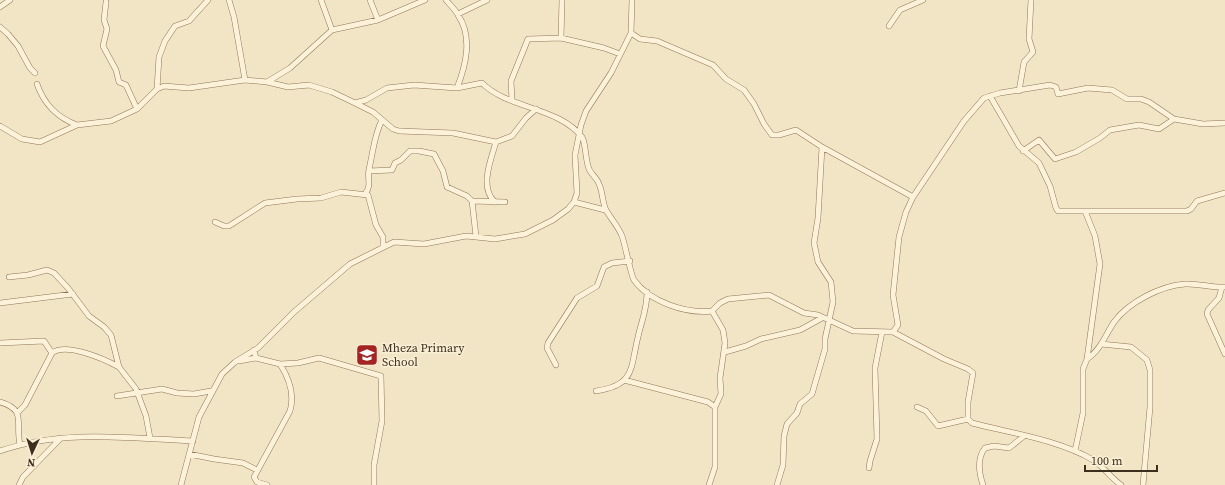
<svg xmlns="http://www.w3.org/2000/svg" width="1225" height="485" font-family="'Source Serif 4',serif">
<rect width="100%" height="100%" fill="#f2e5c5"/>
<g fill="none" stroke-linecap="round" stroke-linejoin="round">
<g stroke="#8f7659" stroke-width="6">
<path id="minor" d="M229,0l5,17 11,63
M321,0l11,30
M370,0l8,20
M446,0c4,5 9,9 12,15 15,22 8,50 -1,73
M106,2l-2,18 3,9 -4,17 13,24 3,12 7,3 11,24
M0,7l10,-7
M458,14l29,-14
M889,26l11,-16 23,-10
M0,27l8,7 10,12 12,22 5,5
M631,33l9,6 17,2 56,24 13,14 18,11 10,14 10,20 8,11h7l17,-5 26,17 91,50
M561,38l1,-38
M267,82l21,5 21,-2 23,7 23,11 11,-3 21,-12 27,-3 43,3 25,-5c26,26 77,24 100,54 4,6 3,22 7,32 2,5 8,9 10,15 4,8 3,18 7,26 5,9 12,16 16,26 3,8 9,40 12,44 16,22 52,34 78,31l8,-8 8,-4 41,-4 35,18 14,2 35,16 40,1 51,27 24,10 5,4 -5,29v17l4,4c39,10 87,17 121,37 11,7 18,18 28,25
M37,84c7,20 19,33 40,41
M157,89l2,-32 6,-16 10,-15 14,-5 19,-21
M1019,91l5,-29 9,-10 -4,-13 2,-39
M990,96l29,50 20,17 11,23 6,22 2,3h129l4,-2 6,-8 28,-8
M512,100l-1,-19 17,-42 33,-1 43,10 16,6
M355,103l18,9 20,17 6,2 54,2 43,9
M0,126l22,13 18,3 37,-17 34,-4 26,-12 20,-20 7,-3 25,2 56,-8 22,2 23,-14 42,-38 46,-10 47,-20
M1023,151l16,-11 16,19 21,-7 24,-14 10,-8 29,-5 20,4 15,-10 29,5 22,-1
M369,171l23,-1 3,-7 6,-3 9,-9h9l15,3 9,17 4,16 20,9 5,5 4,35
M365,194c7,-8 2,-16 4,-25 4,-16 5,-34 13,-49
M472,201l33,1
M495,202c-16,-14 -4,-43 1,-60l16,-6 14,-18 10,-9
M574,202l31,8
M215,222l9,4h5l36,-23 32,-4 24,-1 20,-6 27,3 8,30 7,12v9
M9,277l19,-2 19,-5 7,3 14,15 21,28 15,11 7,8 8,32 17,22 10,27 4,22
M1222,287l-3,11 -11,12 -1,4 18,40
M0,303l73,-9
M893,332l5,-7 -5,-30 6,-58 7,-25 7,-15 51,-76 20,-23 16,-5 50,-8 6,2 2,7 30,-6 24,2 15,9h14l8,3 25,17
M0,343l44,-2 8,12
M1101,344l30,3 16,13 3,10v37l-7,78
M254,350l2,8 24,6c9,14 15,30 10,47l-36,66 3,5 10,3
M725,352l21,-6 15,-7 39,-9 22,-12
M1087,359c13,-8 19,-25 27,-37 15,-20 46,-36 71,-38 13,-1 27,4 40,3
M239,361l17,-3
M280,364l18,-1 21,-5 62,18 1,45 -8,44v20
M556,365l-9,-17 1,-5 29,-45 20,-12 7,-19 8,-4 18,-2
M624,380l84,22 7,5
M596,391c40,-6 34,-23 42,-54 4,-18 9,-27 9,-45
M117,396l45,-7 15,4 17,1 17,-3
M0,402c27,8 15,20 20,43
M917,407l9,4 12,15 30,-7
M18,412l7,-7 27,-52c14,-11 52,6 67,14
M0,451c62,-22 129,-13 193,-10
M1075,451l8,-38v-44l4,-10 13,-95 -5,-28 -10,-25
M189,454l25,5 29,4 14,7
M869,468l1,-7 7,-22 -2,-71 7,-36
M19,485l4,-8 37,-38
M181,485l18,-68 23,-43 13,-12 23,-14 36,-36 56,-48 44,-22 30,2 42,-8 29,3 30,-5 28,-14 15,-11 6,-7 3,-9 -2,-38 6,-30 5,-14 25,-38 20,-40 1,-33
M709,485l6,-18v-60l6,-13 -1,-16 5,-35 -2,-13 -11,-19
M777,485l6,-20 1,-29 3,-12 10,-11 3,-9 12,-10 13,-45v-10l8,-37 -2,-20 -13,-20 -4,-19 4,-25 4,-71
M983,485c-4,-12 -6,-27 2,-37l9,-2 15,2 15,-12"/>
</g>
<use href="#minor" stroke="#fcf2d9" stroke-width="5"/>
</g>
<defs>
<g id="school-square" transform="scale(1.15)"><rect x="-9" y="-9" width="18" height="18" rx="4" fill="#a42323" stroke="#f9efd5"/><path d="M0-5L7-2L0 1L-7-2ZM-4 1L0 2.5L4 1V4Q0 6-4 4Z" fill="#fff"/></g>
</defs>
<g fill-rule="evenodd">
<use href="#school-square" x="367" y="355"/>
</g>
<g text-anchor="middle" dominant-baseline="central" stroke-width="3" stroke-linejoin="round" paint-order="stroke">
<g font-size="12" fill="#3e2e1e" stroke="#f9efd5" text-anchor="start">
<text x="382" y="348">Mheza Primary<tspan x="382" dy="14">School</tspan></text>
</g>
</g>
<g transform="translate(32 453) rotate(184)" stroke="#f9efd5" stroke-width="3" paint-order="stroke">
<path d="M0-3L7 15L0 10L-7 15Z" fill="#3e2e1e"/>
<text y="-6" font-size="11" font-weight="bold" text-anchor="middle" fill="#3e2e1e">N</text>
</g>
<path d="M1085 465v6h72v-6" fill="none" stroke="#3e2e1e" stroke-width="2"/>
<text x="1091" y="465" font-size="12" fill="#3e2e1e" stroke="#f9efd5" stroke-width="3" paint-order="stroke">100 m</text>
</svg>
